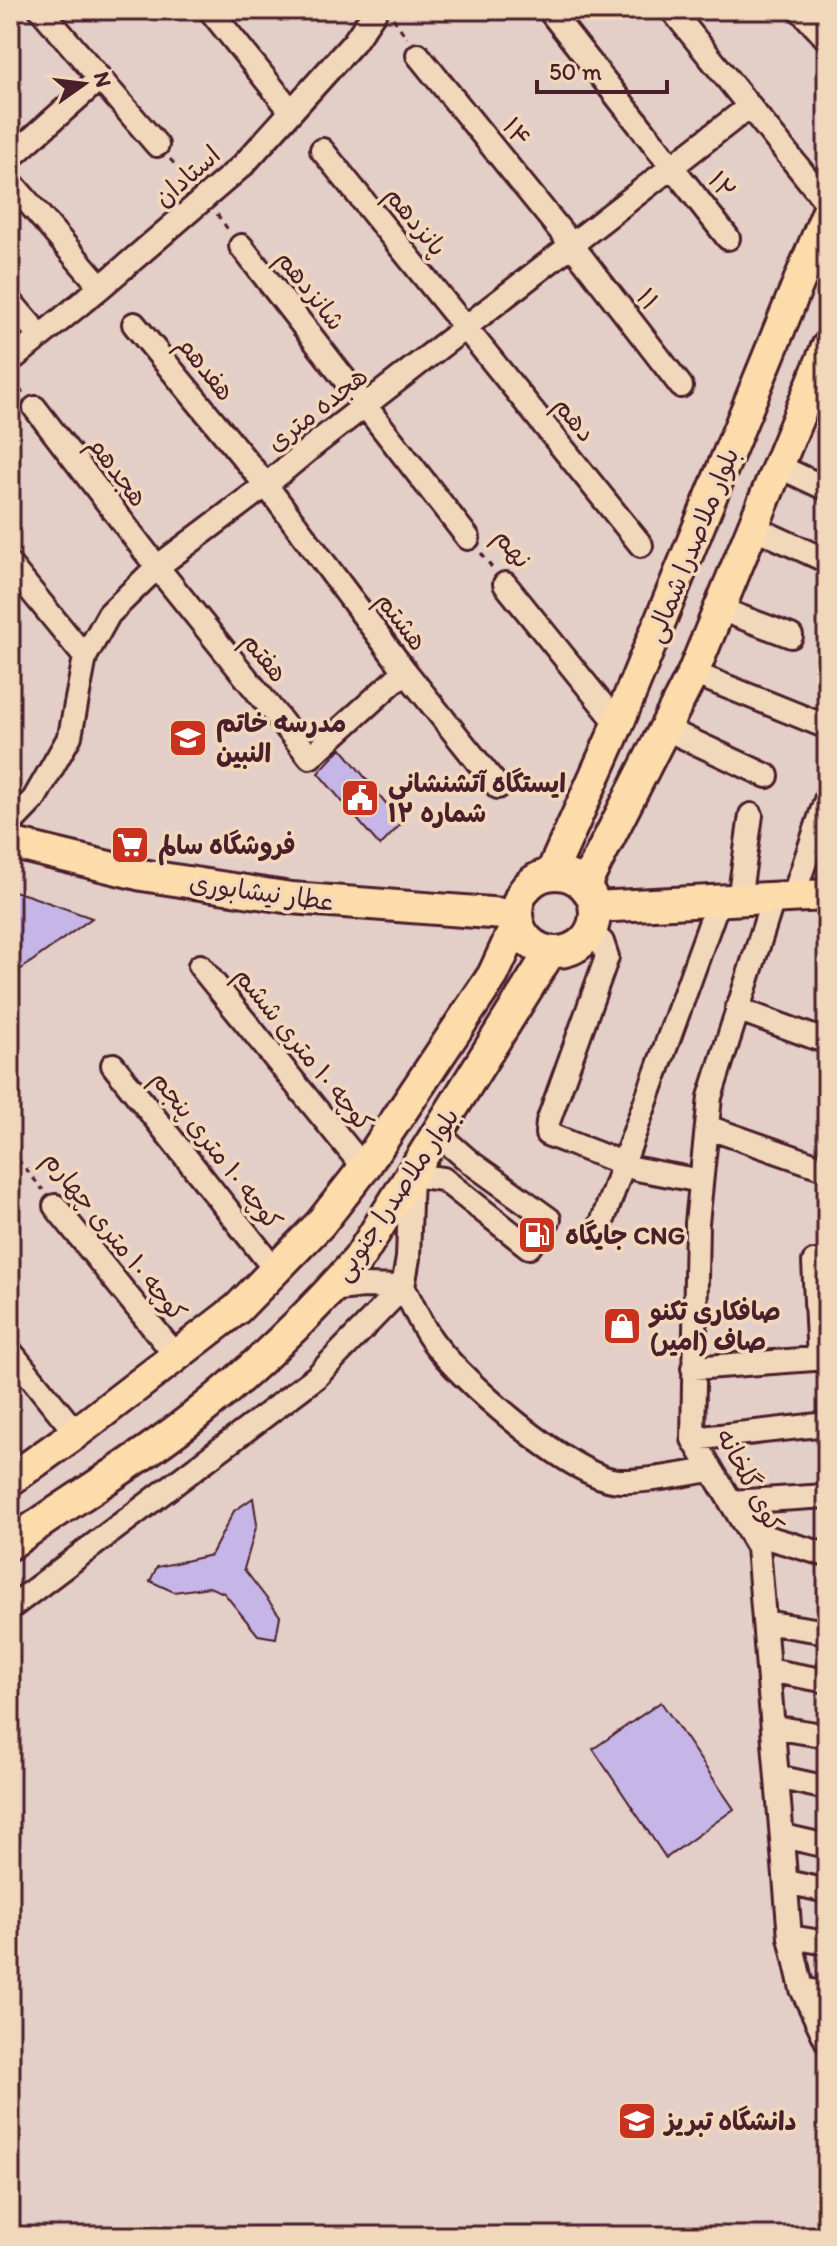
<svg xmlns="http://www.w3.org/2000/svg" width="837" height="2246" font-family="Itim,'Playpen Sans Arabic',sans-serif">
<rect width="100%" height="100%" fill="#e4cec8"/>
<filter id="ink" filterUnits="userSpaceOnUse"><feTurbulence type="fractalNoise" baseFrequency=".0125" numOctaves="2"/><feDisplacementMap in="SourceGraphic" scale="16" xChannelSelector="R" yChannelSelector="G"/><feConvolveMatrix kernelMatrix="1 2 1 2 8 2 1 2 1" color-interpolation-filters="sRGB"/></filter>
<g filter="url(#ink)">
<path fill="#c5b6e7" stroke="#4a1f2b" stroke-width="2" d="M341,748l61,75 -22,23 -62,-73z
M10,890l20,6 62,22 -82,59z
M253,1498l4,26 -13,45 36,47 -4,22 -18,-3 -34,-42 -15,-6 -35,5 -24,-11 7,-14 54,-12 23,-44z
M661,1702l73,107 -68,49 -73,-109z"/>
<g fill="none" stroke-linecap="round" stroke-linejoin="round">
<g stroke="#4a1f2b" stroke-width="28">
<path id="minor" d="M41,10l116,135
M210,10l81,101
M549,10l179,228
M672,10l155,193
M800,10l27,29
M418,55l154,190 109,141
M322,150l319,395
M10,158l90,-80
M10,181l91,106
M241,246l227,292
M10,301l30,35
M134,324l132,161 139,186 93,116
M10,361l91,-74 142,-122 111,-123 22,-32
M35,408l122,159 153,190 95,-86
M778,466l49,23
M753,527l74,34
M10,565l75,92
M505,584l113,140
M720,609l71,27
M693,673l134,54
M666,729l101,47
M10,824l24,-25 36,-63 15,-79 24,-43 48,-47 109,-82 48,-40 436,-339
M793,897l34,-100
M773,899l-63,198 -13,126 -4,216 65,108 32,390 12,52 25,53
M739,900l12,-85
M591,933l11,9 5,15 -59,165 -1,12 90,35 64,12
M200,966l164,202
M737,1009l90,33
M113,1065l163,206
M707,1127l120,42
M55,1206l122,151
M600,1228l118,-326
M814,1262l5,97
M331,1290l32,-4 40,1 5,-29 3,-83 32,4 86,68 20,-28 -79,-57 -33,-29
M10,1351l66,82
M693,1368l134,-10
M693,1439l134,-15
M731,1502l96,-6
M749,1532l78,23
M10,1608l306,-231 87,-90c9,16 16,34 26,49 25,39 144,144 191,145 29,1 62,-7 91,-11
M764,1622l63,10
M768,1670l59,11
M773,1727l54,9
M777,1777l50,11
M783,1836l44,10
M787,1882l40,9
M790,1937l37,6
M802,1989l25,5"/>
</g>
<g stroke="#4a1f2b" stroke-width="36">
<path id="major" d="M10,843l132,32 149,23 226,17
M517 913a39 39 0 1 1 78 0a39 39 0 1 1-78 0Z
M551,874l67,-150 209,-511
M585,885l108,-212 134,-326
M595,907l232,-12
M10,1480l66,-47 161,-124 83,-85 44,-56 129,-193 25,-54
M10,1544c60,-43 124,-80 181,-125 62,-49 117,-102 168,-161l191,-306"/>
</g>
<path stroke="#4a1f2b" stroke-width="3" stroke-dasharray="6 6" stroke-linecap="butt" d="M393,18l14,20
M170,159l22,25
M217,214l12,17
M12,380l11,13
M481,553l12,16
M10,1150l33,40"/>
<use href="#minor" stroke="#f2d8ba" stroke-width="22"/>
<use href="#major" stroke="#fddcac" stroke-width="30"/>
</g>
</g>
<defs>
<g id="school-square" transform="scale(2)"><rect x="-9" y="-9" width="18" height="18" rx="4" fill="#c8321e" stroke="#f2d8ba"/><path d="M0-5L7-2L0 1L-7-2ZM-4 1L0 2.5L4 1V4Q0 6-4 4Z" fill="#fff"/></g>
<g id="civic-square" transform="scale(2)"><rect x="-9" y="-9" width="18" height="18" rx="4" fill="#c8321e" stroke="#f2d8ba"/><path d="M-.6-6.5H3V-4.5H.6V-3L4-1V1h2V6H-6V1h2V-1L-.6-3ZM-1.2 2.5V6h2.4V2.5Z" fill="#fff"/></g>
<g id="supermarket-square" transform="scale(2)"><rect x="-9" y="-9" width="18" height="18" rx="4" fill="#c8321e" stroke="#f2d8ba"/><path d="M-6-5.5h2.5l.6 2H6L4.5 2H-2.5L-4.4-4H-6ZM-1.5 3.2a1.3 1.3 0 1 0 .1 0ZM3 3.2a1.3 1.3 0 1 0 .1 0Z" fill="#fff"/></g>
<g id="fuel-square" transform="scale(2)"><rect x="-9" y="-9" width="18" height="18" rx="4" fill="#c8321e" stroke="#f2d8ba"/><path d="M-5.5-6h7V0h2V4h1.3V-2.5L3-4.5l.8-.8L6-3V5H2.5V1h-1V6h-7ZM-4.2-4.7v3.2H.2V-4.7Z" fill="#fff"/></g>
<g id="shop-square" transform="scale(2)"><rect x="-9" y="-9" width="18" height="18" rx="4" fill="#c8321e" stroke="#f2d8ba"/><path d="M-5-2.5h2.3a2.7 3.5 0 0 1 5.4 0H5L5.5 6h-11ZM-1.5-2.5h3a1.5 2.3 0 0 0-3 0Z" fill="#fff"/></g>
<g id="university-square" transform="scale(2)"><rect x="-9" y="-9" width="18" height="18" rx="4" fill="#c8321e" stroke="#f2d8ba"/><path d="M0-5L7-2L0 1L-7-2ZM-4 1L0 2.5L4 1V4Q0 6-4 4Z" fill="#fff"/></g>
</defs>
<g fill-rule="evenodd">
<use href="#school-square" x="188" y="738"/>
<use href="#civic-square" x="360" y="798"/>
<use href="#supermarket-square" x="130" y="845"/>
<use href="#fuel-square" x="537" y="1235"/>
<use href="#shop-square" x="622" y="1326"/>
<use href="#university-square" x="637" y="2121"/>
</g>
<g text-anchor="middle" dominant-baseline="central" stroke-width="7" stroke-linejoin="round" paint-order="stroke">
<g font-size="26" fill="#4a1f2b" stroke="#f2d8ba">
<text transform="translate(517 132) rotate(51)">۱۴</text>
<text transform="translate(187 176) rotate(-41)">استادان</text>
<text transform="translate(722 185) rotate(51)">۱۲</text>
<text transform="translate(416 221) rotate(51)">پانزدهم</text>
<text transform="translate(311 290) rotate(52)">شانزدهم</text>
<text transform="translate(648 299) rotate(52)">۱۱</text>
<text transform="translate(206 368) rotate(51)">هفدهم</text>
<text transform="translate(317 409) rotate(-38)">هجده متری</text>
<text transform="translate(575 419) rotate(51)">دهم</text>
<text transform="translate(118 471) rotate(53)">هجدهم</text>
<text transform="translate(692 545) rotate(-68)">بلوار ملاصدرا شمالی</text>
<text transform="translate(513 548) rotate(51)">نهم</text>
<text transform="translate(402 621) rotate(53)">هشتم</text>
<text transform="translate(265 657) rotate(51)">هفتم</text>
<text transform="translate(262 892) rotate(8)">عطار نیشابوری</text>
<text transform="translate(304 1049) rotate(51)">کوچه ۱۰ متری ششم</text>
<text transform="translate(217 1150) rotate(52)">کوچه ۱۰ متری پنجم</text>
<text transform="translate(396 1194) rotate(-56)">بلوار ملاصدرا جنوبی</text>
<text transform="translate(115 1236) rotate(51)">کوچه ۱۰ متری چهارم</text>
<text transform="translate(750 1480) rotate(62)">کوی گلخانه</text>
</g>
<g font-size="26" font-weight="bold" fill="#4a1f2b" stroke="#f2d8ba" text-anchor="start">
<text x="216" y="723">مدرسه خاتم<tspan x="216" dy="30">النبین</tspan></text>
<text x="388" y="783">ایستگاه آتشنشانی<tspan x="388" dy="30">شماره ۱۲</tspan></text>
<text x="158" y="845">فروشگاه سالم</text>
<text x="565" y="1235">جایگاه CNG</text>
<text x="650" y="1311">صافکاری تکنو<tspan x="650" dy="30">صاف (امیر)</tspan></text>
<text x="665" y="2121">دانشگاه تبریز</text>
</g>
</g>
<rect width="837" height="2246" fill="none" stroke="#f2d8ba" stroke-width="40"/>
<rect x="20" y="20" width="797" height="2206" fill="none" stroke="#4a1f2b" stroke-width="3" filter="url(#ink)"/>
<g transform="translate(84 84) rotate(76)" stroke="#f2d8ba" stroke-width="6" paint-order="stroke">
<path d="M0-6L14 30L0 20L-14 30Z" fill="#4a1f2b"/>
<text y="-12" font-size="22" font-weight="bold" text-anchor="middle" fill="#4a1f2b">N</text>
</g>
<path d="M537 80v12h130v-12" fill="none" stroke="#4a1f2b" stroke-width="4"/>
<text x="549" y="80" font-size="24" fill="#4a1f2b" stroke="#f2d8ba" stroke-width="6" paint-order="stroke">50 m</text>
</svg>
